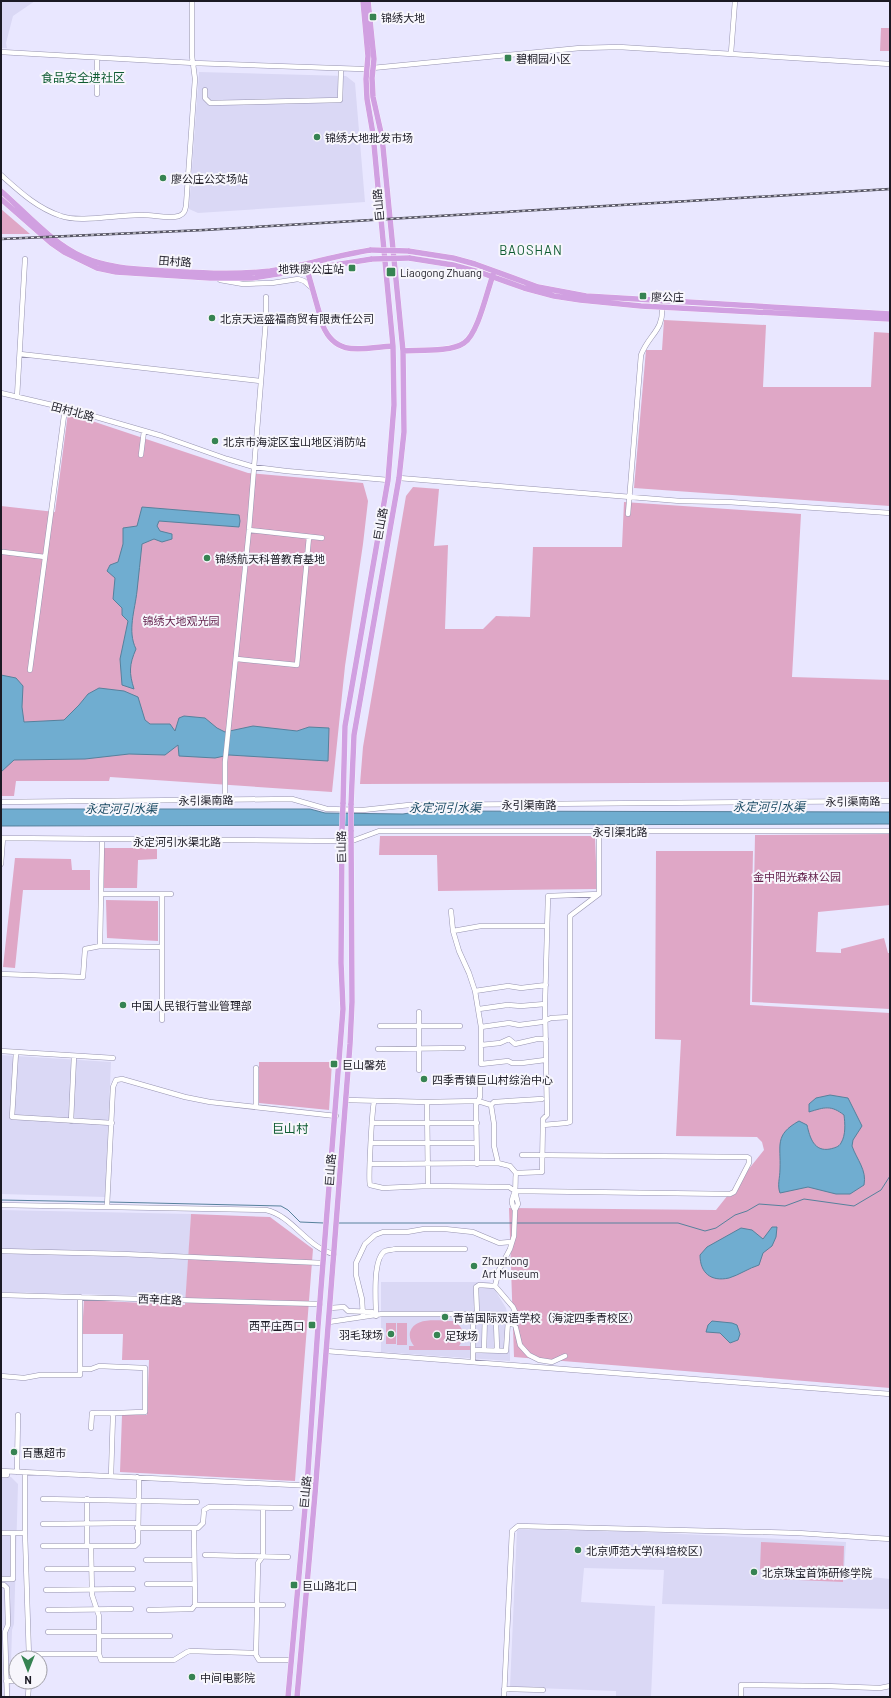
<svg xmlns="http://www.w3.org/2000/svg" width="891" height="1698" font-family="Barlow,'Noto Sans SC',sans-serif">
<rect width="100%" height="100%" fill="#e9e7ff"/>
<path fill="#dad8f5" d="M1,1h34l-22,15 -7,27 1,5h-6z
M199,72l147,4 9,7 10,119 -167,11 -9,-4z
M1,1055l110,7 -6,135 -104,-3z
M1,1210l190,4 -5,83 -185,-5z
M381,1282h109l16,26 4,19v34l-129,-9z
M1,1476l10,1 7,7 -4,140 -2,6 -2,67h-9z
M517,1529l123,3 206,10 -2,32 46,5v30l-228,-5 2,-34 -80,-2 -3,34 74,4 -4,91h-35v-6l-106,-4z"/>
<path fill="#dfa7c6" d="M881,28h9v23h-10z
M1,209l29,25h-29z
M664,320l102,5 -3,62h108l3,-55 16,1v173l-256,-18 12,-138h16z
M68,413l180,60 115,10 5,18 -5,43 -18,122 -13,126 -222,-15 -1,4h-93l-2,15h-13v-290l54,6z
M413,487l26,2 -5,57 14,-1 -3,84h38l13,-13 34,1 3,-70h89l2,-45 177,12 -9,163 98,3v102l-530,2 3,-37 43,-251z
M890,834v71l-72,7 -2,40 25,1v-4l43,-11 4,15h2v56l-138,-7 3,-167z
M380,836h215l2,53 -159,2 -1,-36h-58z
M104,848h53v11l-19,1 -1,28h-33z
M656,851h97l-3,154 140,8v375l-376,-31 -5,-149 207,2 48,-60 -2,-8 -5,-5 -81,-1 5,-96 -26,-1z
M15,858l56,1 1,11h18v20h-67l-8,78 -12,-1z
M106,900l52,1v40l-51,-3z
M259,1062h73l-3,48 -70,-7z
M191,1214l79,3 43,32 -18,232 -175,-9 2,-57h25l2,-55h-27l1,-26h-41l2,-34 101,5z
M453,1321c11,5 13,16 6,25h12v4h-62v-4h5c-3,-4 -5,-8 -4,-14 5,-16 30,-11 43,-11z
M386,1323h10v21h-10z
M397,1323h10v22h-10z
M761,1542l83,4 -1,36 -68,-3 -15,-10z"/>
<path fill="#70add0" stroke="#56819c" d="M142,507l97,8 1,6 -1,6 -80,-6 -2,5 3,5 12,3v5l-10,3 -8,-3 -12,5c-2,16 -3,31 -5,47 -2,19 -10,40 -1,58 -7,16 -7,24 -2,40l-12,-4 -2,-26 8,-38 -6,-6v-7l-9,-9 2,-21 -8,-7 3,-6 8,-3 5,-18v-16l14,-2z
M1,675l15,3 7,8 -1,21 2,15 40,-2 15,-15 9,-11 11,-6 25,3 14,6 7,23 5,4h20l5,7 4,-13 5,-2 21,2 12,10 8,4 28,-6 44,5 12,-4 20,1 -1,33 -99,-6 -14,3 -36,-2 -1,-11 -13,10 -36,-1 -44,5 -71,1 -13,12z
M1,809h309l15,4 78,1 19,-3 468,1v12l-889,2z
M830,1095l18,3 14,28 -9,14 -1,6c5,14 15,24 12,39l-14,9h-14l-28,-7 -28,6c-3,-8 0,-15 0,-24 1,-24 -6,-34 19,-48l8,4c3,13 7,27 23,24 4,-1 9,-2 11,-6 5,-8 4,-20 3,-28 -13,-10 -19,-8 -35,-3v-8l7,-6z
M772,1227h5l-1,10 -4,9 -9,7 -4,12c-10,3 -20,10 -30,13 -18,4 -29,-5 -29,-23l7,-8 34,-19 11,2 11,9z
M712,1321l20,2 5,2 3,9 -2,6 -8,3 -10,-10 -14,-1 2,-7z"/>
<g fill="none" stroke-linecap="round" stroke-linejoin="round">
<path stroke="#56819c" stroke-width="1" d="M1,1200l105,2
M109,1202l172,4 7,4 12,12 24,1
M339,1223h173
M517,1223h161l27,8 11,-3 19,-13 12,-4 12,-7 26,2 19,-7 50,7 27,-16 9,-14"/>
<g stroke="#9794b0" stroke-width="5.5">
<path id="minor" d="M1,52l193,11 168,6 218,-21 39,-1 271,17
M731,53l4,-52
M205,90v8l5,5 130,-3 1,-31
M97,94v-35
M1,175c19,17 36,33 60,41 19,7 60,-2 82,-1 11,0 26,4 36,1 5,-2 6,-5 7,-10l9,-127 -3,-23v-55
M220,280l23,4 29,-1 26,-4 6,2 8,7
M20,354l240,27
M1,393l64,15 97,28 65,23 27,8 32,4 102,9
M17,397l8,-138
M141,455l3,-24
M399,478l281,23 48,1 162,11
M628,514l13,-159c8,-21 23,-24 21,-49
M249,530l73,8
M3,552l42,5
M237,659l60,6 12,-128
M30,670l35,-262
M225,800v-38l24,-232 17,-211v-22
M1,802l291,-3 35,10 36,1 46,-5 481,-4
M3,838l339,3h10l27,-10h511
M1,864l2,-26h-2
M101,894h70
M162,895v125
M451,911l2,20 6,20 10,22 6,18 6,36v37l27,-3 4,2h10l23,-3
M453,931l28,-5h65
M100,946l2,-106
M1,974l82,3 2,-28 15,-3 61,1
M475,991l33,-5 13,2 25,-3
M479,1009l28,-4 14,1 24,-2
M419,1012v58
M380,1026h80
M481,1027l28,-4 10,2 23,-3 9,-4 19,-1
M481,1045l19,-2 9,-4 6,5 22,-5h9
M378,1049l85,-1
M1,1051l112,7
M16,1052l-4,65 100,6
M256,1068v39
M346,1100l81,2 51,-1 13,4
M427,1102l1,84
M71,1121l3,-65
M373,1123h104
M543,1125l23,-2 4,-1v-206l29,-22v-63
M371,1143h105
M498,1163l-4,-17v-22l-3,-19 3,-3 48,-3
M371,1164l127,-1 12,3 6,7c-1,6 0,12 -1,18 -3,8 -5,11 0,19l3,-6 -3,-13 -6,-4 -81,-1 -45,2 -13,-3c-2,-5 2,-74 4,-83
M477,1164l-1,-59 4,-8v-13l34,-4 1,3 21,-3 11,2
M516,1173l26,-1 1,-53 4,-4 -2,-111 3,-108 51,-2
M515,1191l215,3 4,-2 15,-29v-5l-2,-1 -225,-2
M1,1205l265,5c27,6 41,38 68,44
M107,1206l6,-119 3,-7 6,-1 63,18 25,5 126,14
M515,1210l-1,26 -4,13 -11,21 -4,16 18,21 3,7
M1,1251l122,3 200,9
M1,1295l319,9
M330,1308l14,-1 4,4 24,1 4,4
M507.5 1319a5.5 5.5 0 1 1 11 0a5.5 5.5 0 1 1-11 0Z
M471,1314l2,7v41
M477,1314l-1,-27 3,-2 16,1
M376,1316c0,-14 -4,-57 9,-65 3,-1 7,-1 10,-2h70
M363,1317l-1,-18 -6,-24v-12l9,-19 10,-9 8,-3h24l17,-3h21l28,3 26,11 12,-1
M496,1321l1,29
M329,1322l53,-8h95l31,1
M515,1324l5,21 9,10 10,5 13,2 13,-6
M473,1350l33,1 2,-30
M484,1350l1,-36
M326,1351l564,43
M80,1369h11l8,-3 46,2v44c-18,0 -35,2 -53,1l-1,15
M1,1376l23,2 16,-3h40v-78
M1,1471l314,15
M17,1472l1,-57
M25,1472v61l4,125
M1,1475h6
M111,1476l2,-62
M43,1499l154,3
M87,1499v47
M263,1508v48l-5,7 -2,92 3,5h32
M43,1524l94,-1
M137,1528h61l5,-5 1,-13 5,-3 82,1
M1,1533h24
M43,1546h92l3,-3 1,-63 -2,-3
M91,1546l1,49 7,21v38l2,6h73l13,-8 3,-1 66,2
M205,1555l83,2
M146,1560h48
M47,1569h86
M1,1579h12v-46
M147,1584h47
M1,1585h3l3,3 1,37 -3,7 2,65
M46,1590l87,-1
M195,1605h88
M48,1610l83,-1
M149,1610l43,-1 3,-4 -1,-77
M48,1632h51
M99,1636h71
M29,1654h70
M6,1681h10
M504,1689l39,1
M28,1697l1,-15
M504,1697l8,-166 6,-5 280,7 92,6
M741,1697v-12l84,1 55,2 10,-2"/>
</g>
<g stroke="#fff" stroke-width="6">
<path id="major" d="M1,191c25,22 52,53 82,66 27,12 56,12 84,14 34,2 69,4 103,0 34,-5 67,-16 101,-21
M1,199l50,44 13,9 33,16 19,4 94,6h42l120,-19
M408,251l45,7 22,6 63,23 48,9 304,18
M409,258l44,7 29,8 42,15 30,8 26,4 61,6 249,13
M306,266l17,60c14,33 42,21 70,20
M403,351c17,-1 48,1 61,-8 14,-9 23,-52 29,-68
M343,804l2,-78 43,-246 6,-75 -1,-59 -20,-212 -6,-35 -1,-20 2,-23 -5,-55
M351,805l3,-70 45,-257 5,-46 -1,-81 -21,-214 -9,-40 -1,-19 2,-19 -6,-58
M288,1697l19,-211 11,-160 25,-317 -2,-46 1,-133
M297,1697l18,-203 35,-450 2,-42 -1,-172"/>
</g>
<use href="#minor" stroke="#fff" stroke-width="4.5"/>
<use href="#major" stroke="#d1a0e1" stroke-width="5.5"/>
<g stroke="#555462" stroke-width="2.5">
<path id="rail" d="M1,239l203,-9 686,-41"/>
</g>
<use href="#rail" stroke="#f7f6fc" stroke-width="1" stroke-dasharray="3" stroke-linecap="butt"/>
<g stroke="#fff" stroke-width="6" stroke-linecap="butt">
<path id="major-bridge" d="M371,250l37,1
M372,259l37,-1
M351,805v25
M342,830l1,-26"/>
</g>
<use href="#major-bridge" stroke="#d1a0e1" stroke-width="5.5"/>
</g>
<g fill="#368352" stroke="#f7f6fc" stroke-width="1.5">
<rect x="369" y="13" width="8" height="8" rx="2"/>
<rect x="504" y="54" width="8" height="8" rx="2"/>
<circle cx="317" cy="137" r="4"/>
<circle cx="163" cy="178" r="4"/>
<rect x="348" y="264" width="8" height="8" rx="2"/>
<rect x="386" y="267" width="10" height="10" rx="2"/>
<rect x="639" y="292" width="8" height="8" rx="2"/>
<circle cx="212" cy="318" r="4"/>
<circle cx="215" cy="441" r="4"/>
<circle cx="207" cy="558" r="4"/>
<circle cx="123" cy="1005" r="4"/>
<rect x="330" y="1060" width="8" height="8" rx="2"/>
<circle cx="424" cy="1079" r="4"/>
<circle cx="474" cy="1266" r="4"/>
<circle cx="445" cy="1317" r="4"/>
<rect x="308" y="1321" width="8" height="8" rx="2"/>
<circle cx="391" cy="1334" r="4"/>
<circle cx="437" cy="1335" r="4"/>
<circle cx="14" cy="1452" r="4"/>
<circle cx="578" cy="1550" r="4"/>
<circle cx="754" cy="1572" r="4"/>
<rect x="290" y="1581" width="8" height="8" rx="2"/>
<circle cx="192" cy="1677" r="4"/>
</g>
<g text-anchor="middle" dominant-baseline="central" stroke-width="4" stroke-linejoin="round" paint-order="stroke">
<g font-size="11" fill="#1b1a24" stroke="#f7f6fc" text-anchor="start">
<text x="381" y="17">锦绣大地</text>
<text x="516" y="58">碧桐园小区</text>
<text x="325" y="137">锦绣大地批发市场</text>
<text x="171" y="178">廖公庄公交场站</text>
<text x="344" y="268" text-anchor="end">地铁廖公庄站</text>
<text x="400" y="272">Liaogong Zhuang</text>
<text x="651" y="296">廖公庄</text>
<text x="220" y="318">北京天运盛福商贸有限责任公司</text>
<text x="223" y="441">北京市海淀区宝山地区消防站</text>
<text x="215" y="558">锦绣航天科普教育基地</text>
<text x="131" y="1005">中国人民银行营业管理部</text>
<text x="342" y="1064">巨山馨苑</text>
<text x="432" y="1079">四季青镇巨山村综治中心</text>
<text x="482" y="1260">Zhuzhong<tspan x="482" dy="13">Art Museum</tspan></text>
<text x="453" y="1317">青苗国际双语学校（海淀四季青校区）</text>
<text x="304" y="1325" text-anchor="end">西平庄西口</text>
<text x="383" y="1334" text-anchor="end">羽毛球场</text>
<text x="445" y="1335">足球场</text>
<text x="22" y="1452">百惠超市</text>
<text x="586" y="1550">北京师范大学(科培校区)</text>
<text x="762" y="1572">北京珠宝首饰研修学院</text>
<text x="302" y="1585">巨山路北口</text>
<text x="200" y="1677">中间电影院</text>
</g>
<g font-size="11" fill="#1b1a24" stroke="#f7f6fc">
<text transform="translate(378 205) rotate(-95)">巨山路</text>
<text transform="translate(175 261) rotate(4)">田村路</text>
<text transform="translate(73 411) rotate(15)">田村北路</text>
<text transform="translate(380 524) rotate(-80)">巨山路</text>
<text transform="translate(206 800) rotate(-1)">永引渠南路</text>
<text transform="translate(853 801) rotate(-1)">永引渠南路</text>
<text x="529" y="804">永引渠南路</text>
<text x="620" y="831">永引渠北路</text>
<text x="177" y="841">永定河引水渠北路</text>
<text transform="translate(341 847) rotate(-91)">巨山路</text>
<text transform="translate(330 1170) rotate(-86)">巨山路</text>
<text transform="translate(160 1299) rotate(2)">西辛庄路</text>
<text transform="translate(305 1492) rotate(-85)">巨山路</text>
</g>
<g font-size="11" fill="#621e4a" stroke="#f7f6fc">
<text x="181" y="620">锦绣大地观光园</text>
<text x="797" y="876">金中阳光森林公园</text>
</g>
<g font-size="12" fill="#0e5b31" stroke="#f7f6fc">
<text x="83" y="77">食品安全进社区</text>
<text x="290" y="1128">巨山村</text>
</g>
<g font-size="12" font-style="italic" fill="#1b4b64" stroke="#f7f6fc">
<text x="769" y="806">永定河引水渠</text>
<text x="445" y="807">永定河引水渠</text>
<text x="121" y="808">永定河引水渠</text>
</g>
<g font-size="13" letter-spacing="1" fill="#0e5b31" stroke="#f7f6fc">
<text x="531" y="250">BAOSHAN</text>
</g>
</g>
<rect width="891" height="1698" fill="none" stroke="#1b1a24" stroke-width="4"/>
<g transform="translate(28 1670) rotate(180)"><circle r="19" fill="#f7f6fc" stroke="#9f9ea6"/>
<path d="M0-3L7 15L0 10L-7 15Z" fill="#368352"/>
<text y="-6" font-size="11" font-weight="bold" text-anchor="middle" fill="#1b1a24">N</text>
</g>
</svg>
